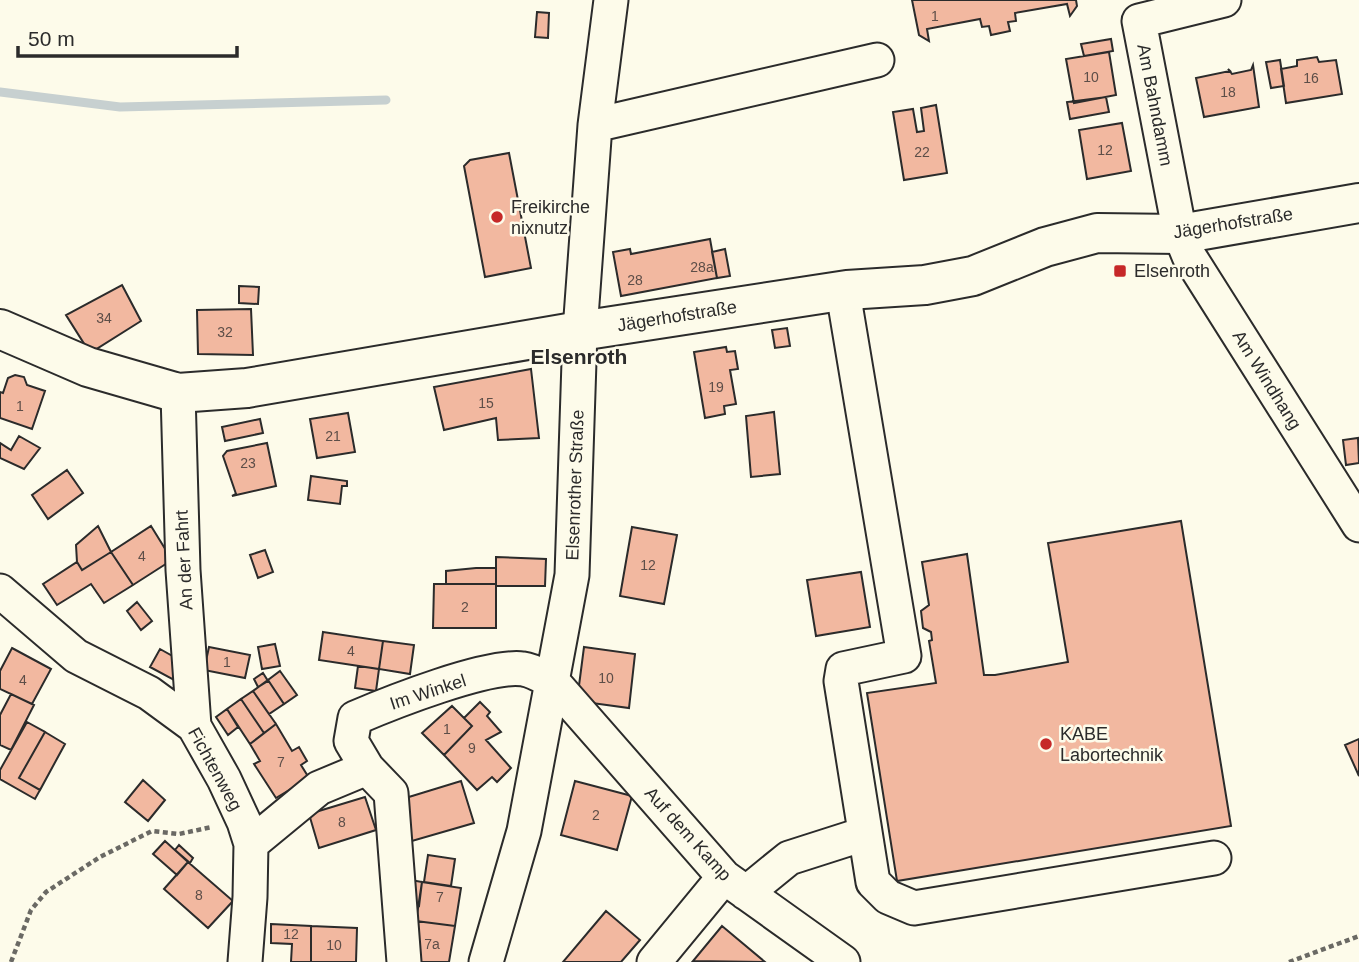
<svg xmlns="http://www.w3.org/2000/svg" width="1359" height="962" font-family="Helvetica,sans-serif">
<rect width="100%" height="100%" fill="#fdfbea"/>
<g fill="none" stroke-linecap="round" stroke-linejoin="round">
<path stroke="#c7d0d0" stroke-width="9" d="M0,92l120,15 266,-7"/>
</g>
<path fill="#f2b8a0" stroke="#2b2b2b" stroke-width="2" d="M912,0h164l1,6 -7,10 -3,-12 -52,9 1,8 -8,1 2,9 -19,4 -2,-9 -7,1 -2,-8 -53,10 2,12 -10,-6z
M537,12l12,1 -1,25 -13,-1z
M1111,39l2,12 -29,5 -3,-12z
M1109,52l7,43 -42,8 -8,-44z
M1317,57l2,5 17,-2 6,34 -56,9 -5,-34 16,-3v-6z
M1280,60l4,26 -13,2 -5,-26z
M1253,65l6,42 -55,10 -8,-39 34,-7 -2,-2 4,5 19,-4z
M1106,97l3,15 -39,7 -3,-17z
M936,105l11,68 -43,7 -11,-68 20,-3 4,23 7,-1 -3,-23z
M1122,123l9,48 -44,8 -8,-49z
M509,153l22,115 -46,9 -21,-111 6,-6z
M710,239l7,39 -96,18 -8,-44 17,-3 1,5z
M725,249l5,27 -13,2 -5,-26z
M122,285l19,36 -51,32 -24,-38z
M239,286l20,1 -1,17 -19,-1z
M251,309l2,46 -55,-1 -1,-44z
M787,328l3,18 -15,2 -3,-18z
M726,347l1,5 8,-1 3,18 -8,1 6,34 -12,2 1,8 -20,4 -11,-66z
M531,369l8,69 -41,2 -2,-22 -52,12 -10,-43z
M15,375l9,2 3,8 18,6 -13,38 -32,-11v-26l3,1 5,-15z
M774,412l6,62 -29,3 -5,-61z
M348,413l7,39 -38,6 -7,-39z
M260,419l3,14 -38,8 -3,-14z
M19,436l21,12 -16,21 -24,-11v-15l11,7z
M1358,438l1,25 -13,2 -3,-25z
M267,443l9,43 -44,10 4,-2 -13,-38 4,-5z
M67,470l16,23 -35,26 -16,-24z
M311,476l36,5v5h-5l-2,18 -32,-4z
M1181,521l50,305 -334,55 -30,-188 69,-10 -7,-42 3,-1 -1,-8 -8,-4 -2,-17 8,-6 -7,-43 45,-8 17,121h11l73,-13 -20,-119z
M98,526l13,26 -29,18 -5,-8 -1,-17z
M151,526l21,34 -39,25 -22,-33z
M632,527l45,8 -13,69 -44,-8z
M265,550l8,22 -15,6 -8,-23z
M111,552l22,33 -29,18 -13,-19 -34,21 -14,-21 34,-22 5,8z
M496,557l50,2 -1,27h-49z
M476,568h20v16h-50v-13z
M861,572l9,55 -54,9 -9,-56z
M434,584h62v44h-63z
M137,602l15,19 -11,9 -14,-19z
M323,632l60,9 -4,28 -60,-9z
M383,641l31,4 -4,29 -31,-5z
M275,644l5,22 -18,3 -4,-22z
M209,647l41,8 -5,23 -41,-8z
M584,647l51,7 -6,54 -52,-7z
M12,648l39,21 -19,35 -32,-15v-18z
M160,649l23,13 -9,18 -24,-13z
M358,666l21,3 -3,22 -21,-3z
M280,671l17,24 -13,9 -16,-24z
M263,673l5,8 -10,6 -4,-8z
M268,680l16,24 -15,10 -16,-23z
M253,691l23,33 -12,9 -23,-34z
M11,694l23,11 -23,45 -11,-5v-30z
M241,699l23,34 -14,11 -23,-35z
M480,702l10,10 -3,4 14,16 -15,8 25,28 -14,14 -5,-5 -15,13 -33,-35 28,-29 -8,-8z
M452,706l20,20 -28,29 -22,-22z
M227,709l11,18 -10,8 -12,-18z
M27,722l18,10 -26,46 21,12 -5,9 -35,-20v-9z
M276,724l16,27 7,-4 8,14 -6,4 8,13 -33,20 -22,-34 6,-3 -10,-17z
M45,732l20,12 -25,46 -21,-12z
M1359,739v37l-14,-31z
M143,780l22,20 -17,21 -23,-19z
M461,781l13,42 -69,20 -6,-43z
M575,781l57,15 -15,54 -56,-15z
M365,797l11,33 -57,18 -10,-34z
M165,841l23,21 -11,13 -24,-21z
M179,845l14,13 -3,5 -15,-13z
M428,855l27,4 -4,27 -27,-4z
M188,862l45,39 -25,27 -44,-39z
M411,880l11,2 -3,24 -11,-2z
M422,882l39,6 -6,38 -39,-5z
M606,911l34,29 -19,22h-58z
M416,921l39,5 -6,36h-39z
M271,924l40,2v36h-20l1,-18 -21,-1z
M311,926l46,2 -1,34h-45z
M722,926l43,36 -72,-1z"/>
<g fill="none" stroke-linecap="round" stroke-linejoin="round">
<g stroke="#2b2b2b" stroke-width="37">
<path id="minor" d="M1224,0l-85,21 41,213 9,22 170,269
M595,125l282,-65
M847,290l-1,20 58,346 -61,13 -2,12 32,201 15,15 26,11 300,-50
M178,393l5,177 11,156
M0,591l76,65 73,37 45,33 30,53 20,43 7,22 -1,53 -5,65
M251,844l68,-56 48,-20
M746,893l43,-35 75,-24
M404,962l-13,-169 -24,-25 -16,-27 4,-23c35,-15 133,-54 168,-49 10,1 22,9 30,13l171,195 119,85
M486,962l38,-131 48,-256 8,-244 15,-206 16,-125
M654,962l70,-85"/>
</g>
<g stroke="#2b2b2b" stroke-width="42">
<path id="major" d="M0,329l88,38 90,26 69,-5 333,-57 267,-41 78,-5 48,-9 72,-29 52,-14 83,1 179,-31"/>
</g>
<path stroke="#6a6964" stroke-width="4.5" stroke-dasharray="5 3.5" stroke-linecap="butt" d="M11,962l20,-52 15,-18 54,-35 52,-26 27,3 33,-7
M1289,962l70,-26"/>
<use href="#minor" stroke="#fdfbea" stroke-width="33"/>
<use href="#major" stroke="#fdfbea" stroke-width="38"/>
</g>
<g fill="#c62828" stroke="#fdfbea" stroke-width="2.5">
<circle cx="497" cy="217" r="7"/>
<rect x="1113" y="264" width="14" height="14" rx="3.5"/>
<circle cx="1046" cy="744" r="7"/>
</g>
<g text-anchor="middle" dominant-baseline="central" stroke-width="5" stroke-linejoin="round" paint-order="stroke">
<g font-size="14" fill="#5d4e48">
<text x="935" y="16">1</text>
<text x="1091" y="77">10</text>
<text x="1311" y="78">16</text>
<text x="1228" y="92">18</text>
<text x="1105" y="150">12</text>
<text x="922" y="152">22</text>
<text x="702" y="267">28a</text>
<text x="635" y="280">28</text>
<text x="104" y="318">34</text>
<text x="225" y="332">32</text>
<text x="716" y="387">19</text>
<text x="486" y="403">15</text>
<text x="20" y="406">1</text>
<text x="333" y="436">21</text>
<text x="248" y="463">23</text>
<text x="142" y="556">4</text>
<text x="648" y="565">12</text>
<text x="465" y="607">2</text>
<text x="351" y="651">4</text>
<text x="227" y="662">1</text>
<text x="606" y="678">10</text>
<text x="23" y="680">4</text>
<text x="447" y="729">1</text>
<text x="472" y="748">9</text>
<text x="281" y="762">7</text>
<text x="596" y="815">2</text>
<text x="342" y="822">8</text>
<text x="199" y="895">8</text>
<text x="440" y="897">7</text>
<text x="291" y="934">12</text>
<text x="432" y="944">7a</text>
<text x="334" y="945">10</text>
</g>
<g font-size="18" fill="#2b2b2b" stroke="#fdfbea">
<text transform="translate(1155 105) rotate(79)">Am Bahndamm</text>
<text transform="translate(1233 223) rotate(-9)">Jägerhofstraße</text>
<text transform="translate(677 316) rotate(-9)">Jägerhofstraße</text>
<text transform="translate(1267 380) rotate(58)">Am Windhang</text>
<text transform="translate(575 485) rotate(-88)">Elsenrother Straße</text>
<text transform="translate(184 560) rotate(-93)">An der Fahrt</text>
<text transform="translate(428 692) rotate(-18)">Im Winkel</text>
<text transform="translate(215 769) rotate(61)">Fichtenweg</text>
<text transform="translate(688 834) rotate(48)">Auf dem Kamp</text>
</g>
<g font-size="18" fill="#2b2b2b" stroke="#fdfbea" text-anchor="start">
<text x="511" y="207">Freikirche<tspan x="511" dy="21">nixnutz</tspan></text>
<text x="1134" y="271">Elsenroth</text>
<text x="1060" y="734">KABE<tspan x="1060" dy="21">Labortechnik</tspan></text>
</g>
<g font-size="21" font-weight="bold" fill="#2b2b2b" stroke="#fdfbea">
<text x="579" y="356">Elsenroth</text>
</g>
</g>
<path d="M18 46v10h219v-10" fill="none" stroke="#2b2b2b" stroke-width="3.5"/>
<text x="28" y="46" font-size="21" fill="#2b2b2b" stroke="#fdfbea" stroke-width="5" paint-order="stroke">50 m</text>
</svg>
